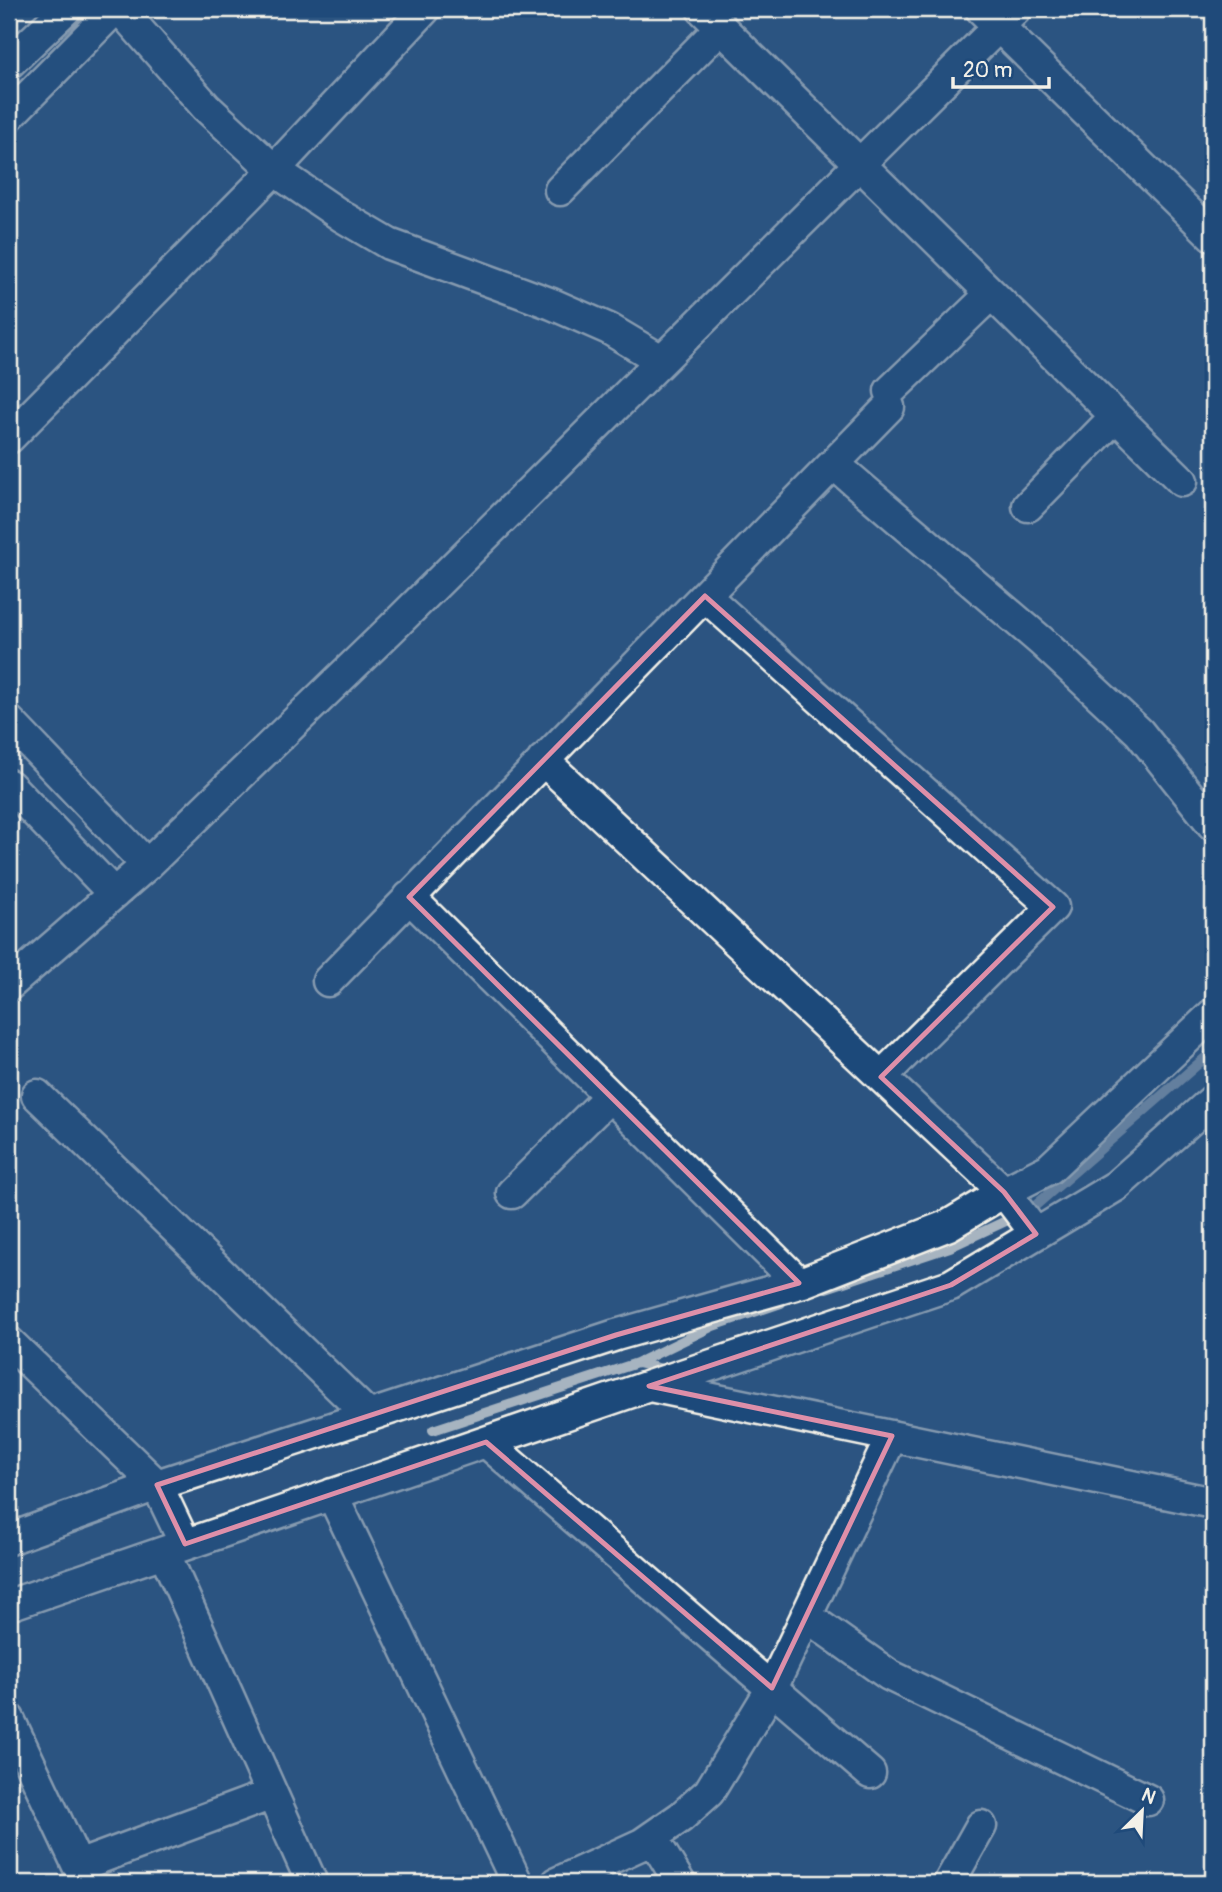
<svg xmlns="http://www.w3.org/2000/svg" width="1222" height="1892" font-family="Pangolin,sans-serif">
<rect width="100%" height="100%" fill="#2c5481"/>
<filter id="ink" filterUnits="userSpaceOnUse"><feTurbulence type="fractalNoise" baseFrequency=".0143" numOctaves="2"/><feDisplacementMap in="SourceGraphic" scale="14" xChannelSelector="R" yChannelSelector="G"/><feConvolveMatrix kernelMatrix="1 2 1 2 8 2 1 2 1" color-interpolation-filters="sRGB"/></filter>
<g filter="url(#ink)">
<g fill="none" stroke-linecap="round" stroke-linejoin="round">
<path stroke="#a7b4c0" stroke-width="10" d="M1036,1205l177,-154
M826,1288l124,-41 58,-27
M637,1363l30,7
M433,1430l204,-67 76,-37 68,-23"/>
<g stroke="#f4f1e8" stroke-width="35">
<path id="street" d="M120,9l86,98 68,63 69,47 46,27 163,60 57,25 52,31
M702,9l480,472
M981,9l232,227
M9,63l57,-54
M9,116l106,-107
M560,190l161,-163
M890,391l101,-97
M9,438l265,-268 151,-161
M834,464l207,177 98,91 74,93
M1028,506l88,-90
M705,596l348,311 -172,170
M9,721l138,144
M543,760l461,432 32,42
M9,785l105,109
M409,897l390,386
M328,981l561,-574
M9,985l138,-120 245,-237 624,-619
M37,1095l332,321
M512,1193l98,-97
M9,1342l148,143 28,59
M650,1386l563,117
M486,1442l384,331
M332,1494l185,389
M9,1539l148,-54 459,-150 187,-53 146,-57 55,-33 45,-23 164,-155
M164,1552l148,331
M9,1605l640,-219 302,-101 165,-99 97,-86
M806,1616l83,59 259,125
M9,1719l69,147 194,-72
M652,1837l28,46
M557,1883l85,-39 39,-27 28,-25 63,-104 120,-252
M949,1883l32,-57"/>
</g>
<use href="#street" stroke="#1f4a7a" stroke-width="30"/>
</g>
</g>
<path d="M0 0H1222V1892H0ZM705,596l348,311 -172,170 123,115 32,42 -85,51 -302,101 243,50 -120,252 -286,-246 -301,102 -28,-59 459,-150 183,-52 -390,-386z" fill="#2c5481" fill-opacity=".55" fill-rule="evenodd"/>
<path fill="none" stroke="#de8fa9" stroke-width="5" stroke-linejoin="round" d="M705,596l348,311 -172,170 123,115 32,42 -85,51 -302,101 243,50 -120,252 -286,-246 -301,102 -28,-59 459,-150 183,-52 -390,-386z"/>
<rect width="1222" height="1892" fill="none" stroke="#1f4a7a" stroke-width="35"/>
<rect x="18" y="18" width="1187" height="1857" fill="none" stroke="#f4f1e8" stroke-width="2.5" filter="url(#ink)"/>
<g transform="translate(1142 1811) rotate(24)" stroke="#1f4a7a" stroke-width="5" paint-order="stroke">
<path d="M0-5L12 26L0 18L-12 26Z" fill="#f4f1e8"/>
<text y="-10" font-size="19" font-weight="bold" text-anchor="middle" fill="#f4f1e8">N</text>
</g>
<path d="M953 77v10h96v-10" fill="none" stroke="#f4f1e8" stroke-width="3.5"/>
<text x="963" y="77" font-size="21" fill="#f4f1e8" stroke="#1f4a7a" stroke-width="5" paint-order="stroke">20 m</text>
</svg>
